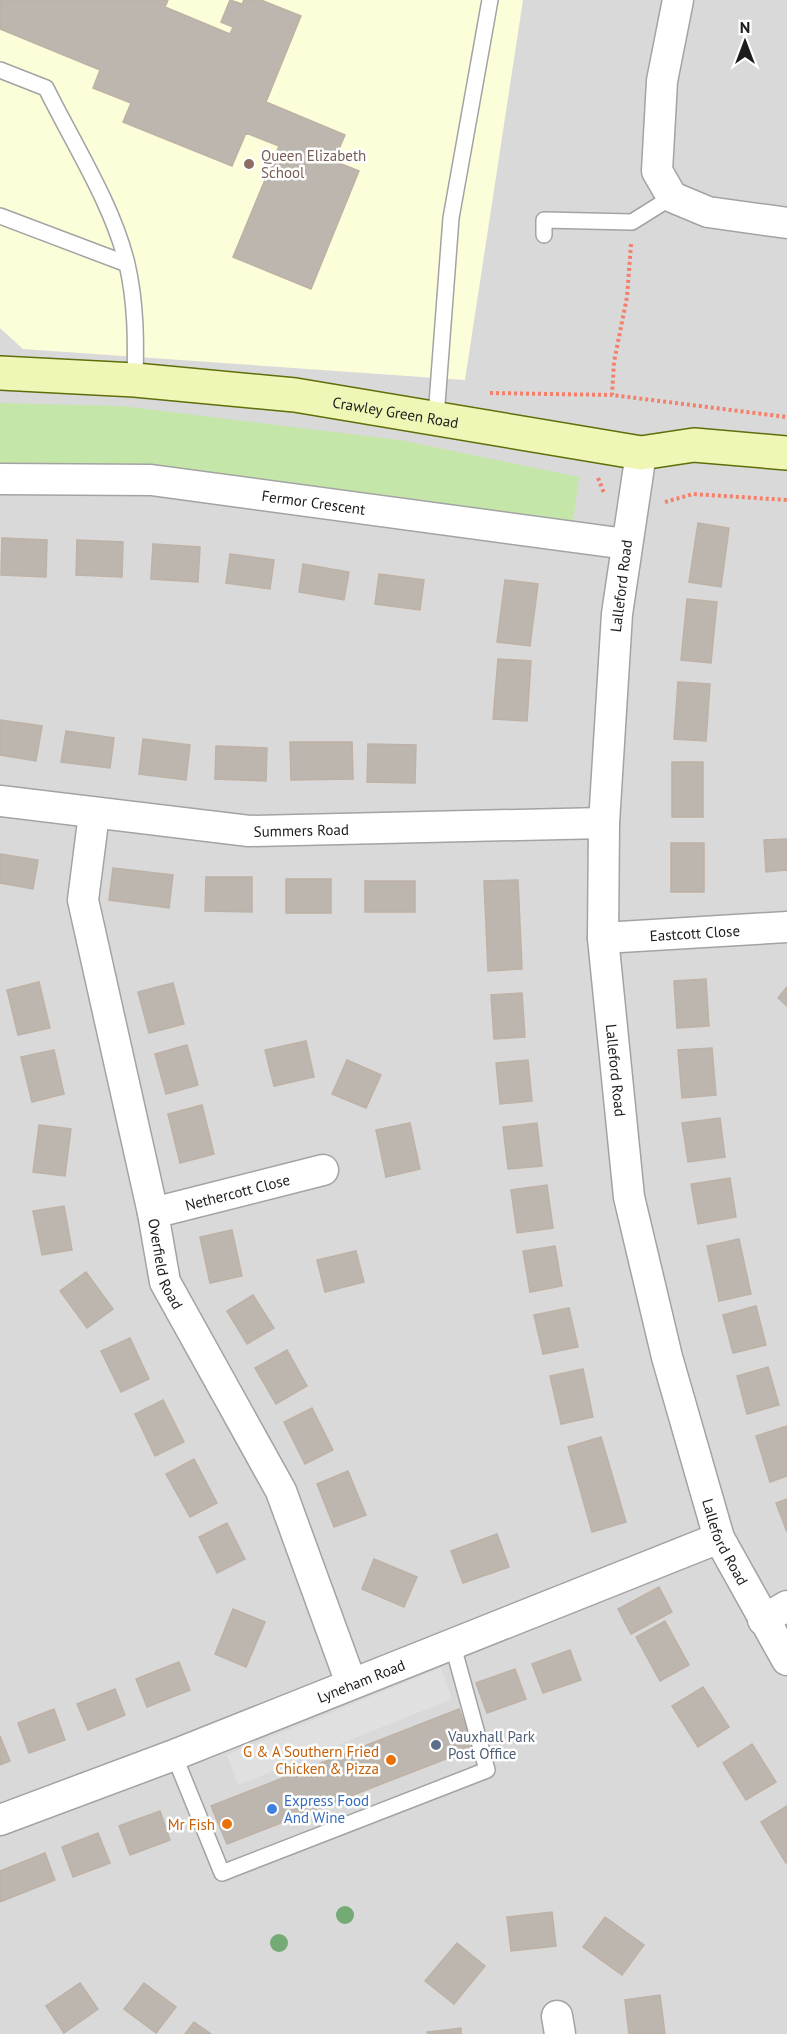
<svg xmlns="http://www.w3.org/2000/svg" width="787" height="2034" font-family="'PT Sans',sans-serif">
<rect width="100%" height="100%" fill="#edeae2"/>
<path fill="#dad9d9" d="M0,0h787v2034h-787z"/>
<path fill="#fcfeda" d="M0,0h523l-58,380 -442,-31 -23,-21z"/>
<path fill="#c4e6a9" d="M0,403l122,3 278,34 179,37 -6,45 -573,-54z"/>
<path fill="#e0e0e0" d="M441,1668l11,31 -214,86 -11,-30z"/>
<path fill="#bdb6af" stroke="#beb1a5" stroke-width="1.5" d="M0,0h168l-3,7 65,27 3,-7 -12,-5 9,-22 12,4 2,-4h17l40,16 -35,86 79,33 -11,26 25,10 -48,118 -78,-32 46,-111 -33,-13 -14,33 -109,-44 8,-19 -38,-15 7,-18 -100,-41z
M698,523l31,5 -8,59 -32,-5z
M2,538l45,2 -1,37 -45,-2z
M77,540l46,2 -1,35 -46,-2z
M153,544l47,3 -2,35 -47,-3z
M230,554l44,6 -4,29 -44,-6z
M303,564l46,8 -5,28 -45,-8z
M379,574l45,6 -4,30 -45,-6z
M505,580l33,4 -8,62 -33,-4z
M687,599l30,3 -6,61 -30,-3z
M498,659l33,2 -4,60 -34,-2z
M678,682l32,2 -4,57 -32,-2z
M0,720l42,6 -6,35 -36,-6z
M66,731l48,7 -4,30 -49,-6z
M143,739l47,6 -4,35 -47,-6z
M290,742h62l1,37 -62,1z
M368,744l48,1 -1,38 -48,-1z
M216,746l51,2 -1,33 -51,-2z
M672,762h31v55h-31z
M787,839v31l-21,2 -2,-32z
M671,843h33v49h-33z
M0,854l38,6 -5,29 -33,-6z
M113,868l60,7 -4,33 -60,-8z
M206,877h46v35l-47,-1z
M286,879h45v34h-45z
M518,880l4,89 -34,2 -4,-90z
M365,881h50v31h-50z
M706,979l3,47 -32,2 -3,-47z
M39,982l11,46 -32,7 -11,-45z
M173,983l11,41 -35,9 -11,-41z
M787,987v19l-9,-8z
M522,993l3,44 -31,2 -3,-44z
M306,1041l8,36 -40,9 -9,-36z
M187,1045l11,40 -32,9 -11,-40z
M712,1048l4,47 -34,3 -4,-48z
M54,1050l10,44 -32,8 -11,-45z
M347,1060l34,15 -15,33 -34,-14z
M528,1060l4,41 -32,3 -4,-41z
M202,1105l12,49 -34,9 -12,-49z
M720,1118l5,39 -37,5 -6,-39z
M410,1123l10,46 -34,8 -10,-47z
M537,1123l5,43 -34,3 -5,-42z
M39,1125l32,4 -6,47 -32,-4z
M730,1178l6,39 -38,7 -7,-40z
M547,1185l6,43 -36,5 -6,-43z
M64,1206l8,44 -30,5 -9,-44z
M232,1230l10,46 -32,7 -10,-46z
M739,1239l12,55 -32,7 -12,-55z
M555,1246l7,40 -32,6 -7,-41z
M356,1251l8,31 -39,10 -8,-32z
M86,1272l27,37 -26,19 -27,-37z
M253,1295l21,33 -27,16 -20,-33z
M756,1306l10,39 -33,8 -10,-38z
M569,1308l9,39 -35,7 -9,-39z
M130,1338l19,41 -28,13 -20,-41z
M287,1350l20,36 -31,18 -21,-36z
M768,1367l11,38 -32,9 -10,-38z
M583,1369l10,48 -32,7 -11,-48z
M163,1400l21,42 -29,14 -20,-42z
M312,1408l21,42 -28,14 -21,-42z
M787,1426v50l-17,6 -14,-46z
M601,1437l25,85 -34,10 -24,-85z
M194,1459l23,44 -27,14 -24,-43z
M348,1471l18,44 -32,12 -17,-43z
M787,1499v33l-11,-29z
M227,1523l18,36 -28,14 -18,-36z
M497,1534l12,33 -46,16 -12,-32z
M374,1559l43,18 -13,30 -42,-18z
M659,1587l13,25 -41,22 -13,-25z
M233,1609l32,13 -19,45 -31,-13z
M665,1621l24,44 -29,16 -24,-44z
M570,1650l11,30 -38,13 -11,-29z
M179,1662l11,28 -43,17 -11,-28z
M515,1669l11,30 -39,14 -11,-30z
M703,1687l26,40 -31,20 -26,-41z
M115,1689l10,26 -37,15 -11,-26z
M54,1709l11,31 -36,13 -11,-30z
M459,1709l15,39 -247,96 -16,-38z
M0,1736l10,25 -10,4z
M752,1744l24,38 -30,18 -23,-37z
M787,1806v56l-1,1 -25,-41z
M160,1811l10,29 -40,15 -11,-29z
M98,1833l12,30 -37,14 -11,-30z
M45,1853l10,27 -55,22v-31z
M552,1912l4,34 -45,5 -4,-34z
M605,1917l39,28 -22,30 -39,-28z
M457,1943l28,23 -31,38 -29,-23z
M80,1983l18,26 -34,24 -18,-27z
M144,1983l32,24 -20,26 -32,-24z
M660,1995l5,39h-36l-4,-34z
M194,2022l17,12h-26z
M461,2028v6h-33l-1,-2z"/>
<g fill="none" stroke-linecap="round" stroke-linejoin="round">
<g stroke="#a3a3a3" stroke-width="18">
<path id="lane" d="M0,70l46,18c27,55 67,117 81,176 9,39 9,77 8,116
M0,216l127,48
M544,235v-15l88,2 40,-25
M436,417l15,-199 39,-218
M174,1755l48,118 265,-103 -34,-124"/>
</g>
<g stroke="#a3a3a3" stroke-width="33">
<g id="street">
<path d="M678,0l-16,81 -5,90 15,26 36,15 79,11"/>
<path id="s1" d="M641,453l-24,161 -13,209 -1,115 26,259 38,160 52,181 68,122"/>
<path id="s2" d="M0,479l151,1 475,64"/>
<path id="s3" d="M0,801l249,30 355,-8"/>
<path id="s4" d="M94,814l-11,86 70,313 12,69 116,209 70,192"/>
<path id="s5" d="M603,938l184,-11"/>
<path id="s6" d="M153,1213l170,-43"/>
<path d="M763,1620l24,-14"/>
<path id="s7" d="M0,1820l174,-65 545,-217"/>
<path d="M557,2016l3,18"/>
</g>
</g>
<g stroke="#5e6e09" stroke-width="36">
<g id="secondary">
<path id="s8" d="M0,373l135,7 160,15 346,58 53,-8 93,8"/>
</g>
</g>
<path stroke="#f4806c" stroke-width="4" stroke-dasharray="3 3" stroke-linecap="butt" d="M631,244l-4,53 -13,65 -2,33 175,22
M490,393l122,2
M598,478l6,15
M665,502l28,-8 94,6"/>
<use href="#lane" stroke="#fff" stroke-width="15"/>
<use href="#street" stroke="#fff" stroke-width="30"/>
<use href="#secondary" stroke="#f0f7b6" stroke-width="33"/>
</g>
<g fill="#73aa75">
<circle cx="345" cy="1915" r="9"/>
<circle cx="279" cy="1943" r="9"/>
</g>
<circle fill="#8d6e63" stroke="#fff" stroke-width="2" cx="249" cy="164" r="6"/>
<circle fill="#5c6f8a" stroke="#fff" stroke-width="2" cx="436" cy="1745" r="6"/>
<g fill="#e8710a" stroke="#fff" stroke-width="2">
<circle cx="391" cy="1760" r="6"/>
<circle cx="227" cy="1824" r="6"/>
</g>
<circle fill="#3f7fe0" stroke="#fff" stroke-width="2" cx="272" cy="1809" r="6"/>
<g text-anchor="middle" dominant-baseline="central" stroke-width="5" stroke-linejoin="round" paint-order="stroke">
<g font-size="15" fill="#785e54" stroke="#fff" text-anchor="start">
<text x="261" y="155">Queen Elizabeth<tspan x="261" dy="17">School</tspan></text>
</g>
<g font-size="15" fill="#1c1c1c" stroke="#fff">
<text stroke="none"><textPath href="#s8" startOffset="398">Crawley Green Road</textPath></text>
<text stroke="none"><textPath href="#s2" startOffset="315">Fermor Crescent</textPath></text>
<text transform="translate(621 586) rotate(-83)">Lalleford Road</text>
<text stroke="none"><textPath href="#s3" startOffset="303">Summers Road</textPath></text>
<text stroke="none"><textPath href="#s5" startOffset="92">Eastcott Close</textPath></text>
<text stroke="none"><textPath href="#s1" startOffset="620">Lalleford Road</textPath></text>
<text stroke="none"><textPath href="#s6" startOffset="87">Nethercott Close</textPath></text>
<text stroke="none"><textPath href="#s4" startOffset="460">Overfield Road</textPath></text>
<text stroke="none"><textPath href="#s1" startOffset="1106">Lalleford Road</textPath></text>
<text stroke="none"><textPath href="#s7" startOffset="387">Lyneham Road</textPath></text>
</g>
<g font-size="15" fill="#4e5e75" stroke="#fff" text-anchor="start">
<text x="448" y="1736">Vauxhall Park<tspan x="448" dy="17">Post Office</tspan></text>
</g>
<g font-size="15" fill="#c56008" stroke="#fff" text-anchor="end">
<text x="379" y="1751">G &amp; A Southern Fried<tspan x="379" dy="17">Chicken &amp; Pizza</tspan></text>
<text x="215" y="1824">Mr Fish</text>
</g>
<g font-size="15" fill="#366cbe" stroke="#fff" text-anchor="start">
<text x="284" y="1800">Express Food<tspan x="284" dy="17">And Wine</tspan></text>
</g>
</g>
<g transform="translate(745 42)" stroke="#ffffff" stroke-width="4.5" paint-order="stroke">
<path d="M0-4.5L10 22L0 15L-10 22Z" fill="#1c1c1c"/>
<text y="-9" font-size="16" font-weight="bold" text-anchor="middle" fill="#1c1c1c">N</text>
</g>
</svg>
